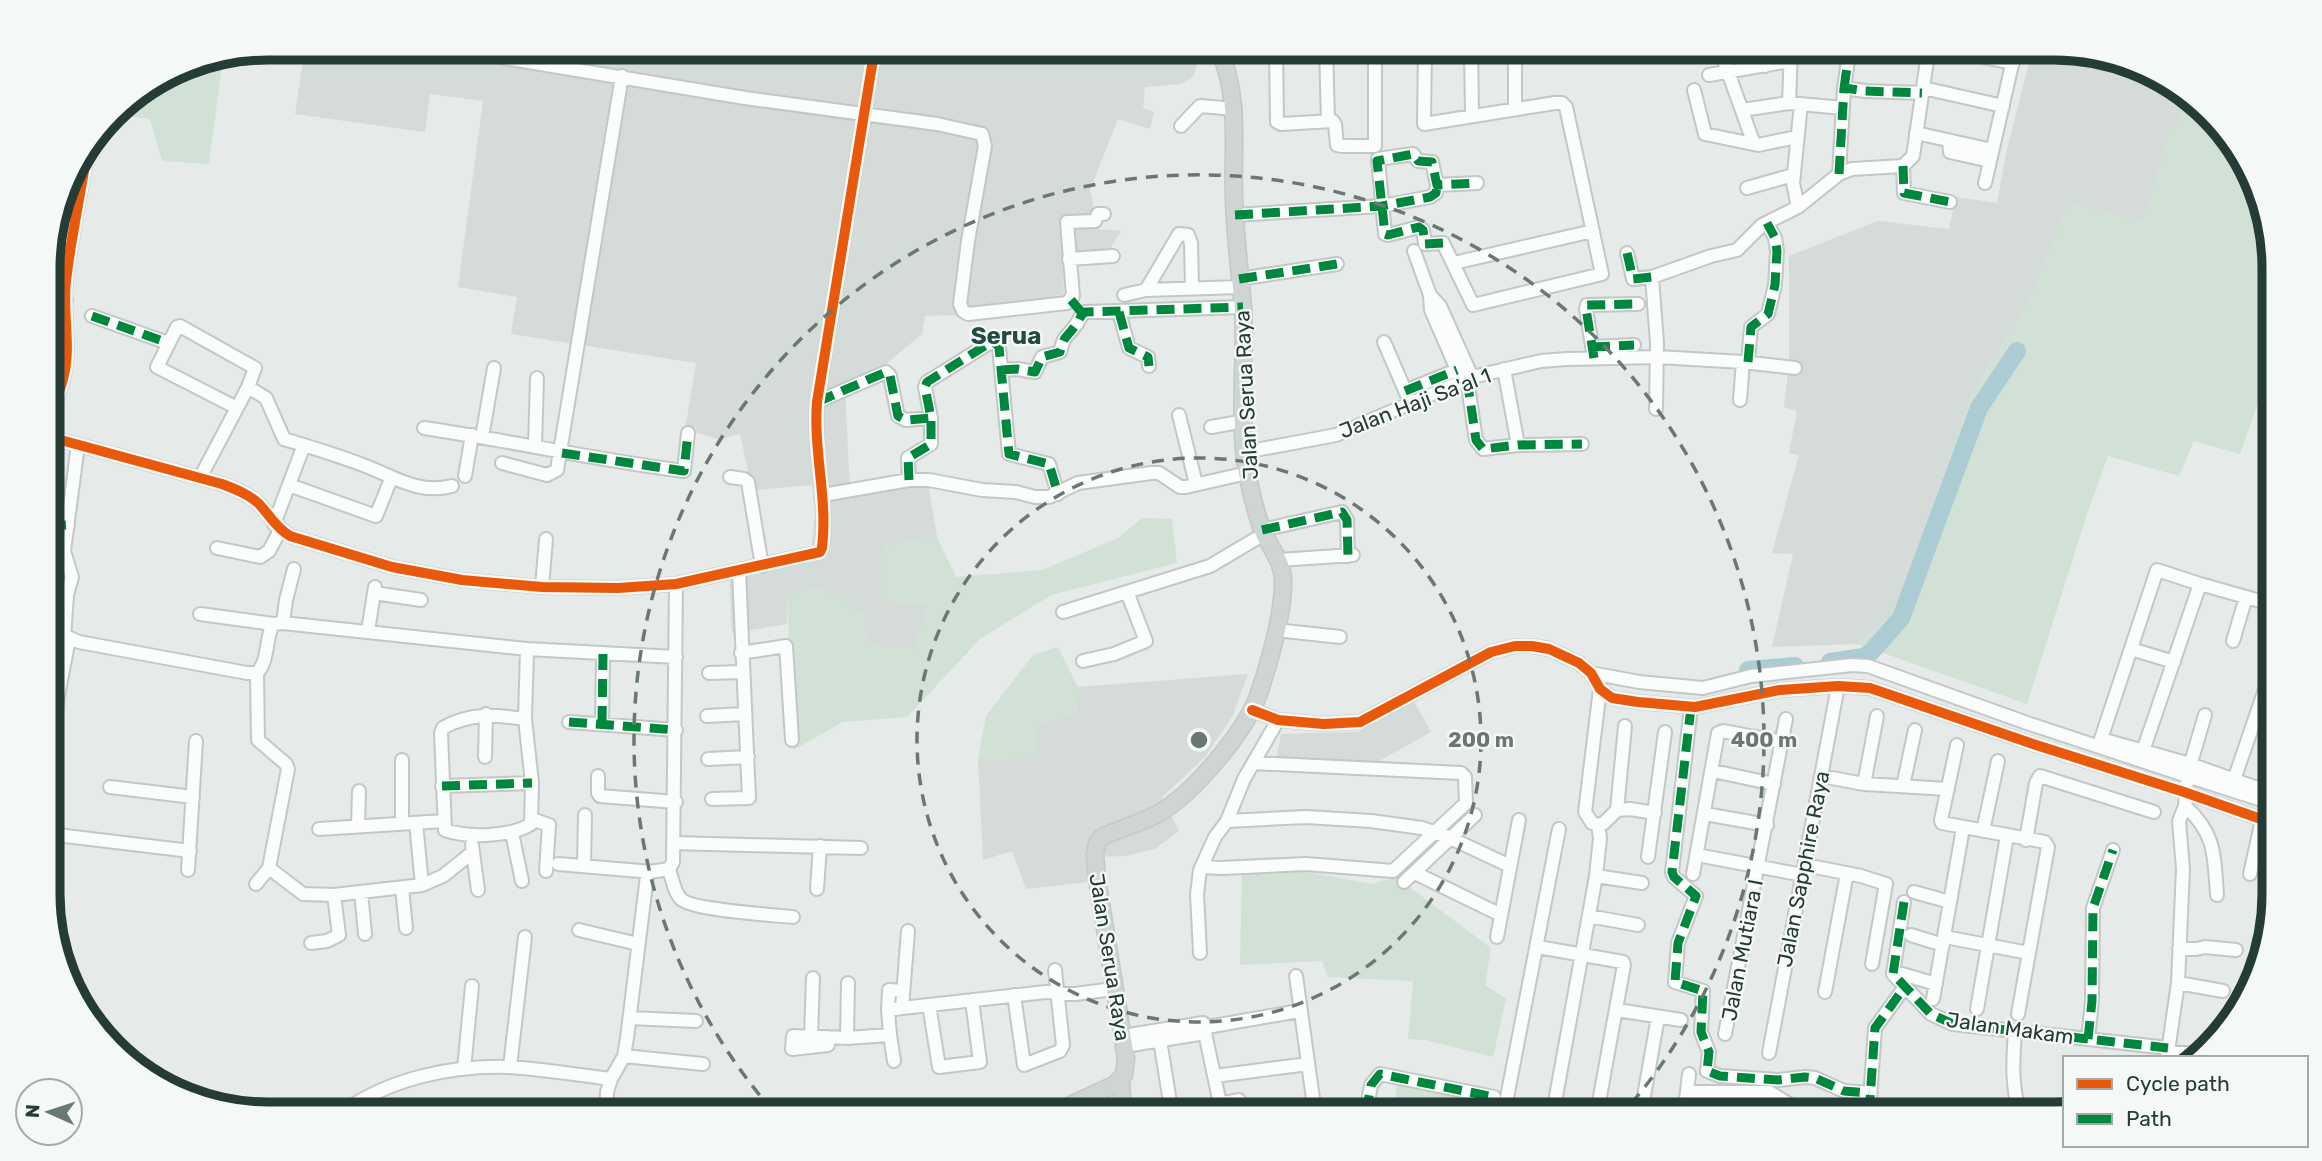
<svg xmlns="http://www.w3.org/2000/svg" width="2322" height="1161" font-family="Rubik,sans-serif">
<rect width="100%" height="100%" fill="#e6eae8"/>
<path fill="#d4dbd8" d="M305,47h899l-11,30 -12,7 -36,3 -2,21 11,4 -4,17 -32,-10 -28,71 8,39 23,2 -14,23 -45,4 2,36 -106,21 -33,1 -3,18 -41,34 -36,22 5,100 78,-7 9,54 -55,9 47,59 -16,45 -46,-5 -80,-49v28l-55,9 -3,-63 82,-17 4,-38 -3,-30 -60,5 -12,-56 -21,5 -34,-9 11,-67 -185,-29 6,-37 -59,-10 25,-186 -53,-7 -5,38 -130,-18z
M2033,47h21l97,23 40,32 -21,29 -26,91 -75,-19 -39,97 -59,95 -66,195 -16,28 -31,26 -86,3 21,-93 -21,-1 27,-98 -10,-2 8,-42 -13,-4 5,-43v-108l89,-35 71,8 7,-32 41,6 10,-54z
M1248,674l-16,43 -27,40 -43,40 17,34 -24,18 -29,7 -32,1 2,24 -70,8 -14,-38 -29,9 -5,-101 59,-1v-34l39,-10 2,-27z
M1413,700l18,32 -63,35 -92,-5 5,-28 78,-2z"/>
<path fill="#d1e1d6" d="M223,56l-14,108 -47,-3 -12,-42 -37,-5 9,-12 62,-38z
M2191,102l38,32 44,105v121l-33,94 -46,-13 -15,35 -71,-20 -21,58 -60,190 -169,-60 31,-26 16,-28 66,-195 59,-95 39,-98 75,20 26,-92z
M1142,518l30,1 5,44 -126,32 -71,44 -73,78 -64,5 -50,28 -6,-154 33,-10 45,28 2,31 45,5 17,-44 -48,-5 1,-56 55,-8 19,40 86,-7 76,-32z
M1058,647l20,40 -2,27 -39,10v34l-59,1 8,-43 47,-61z
M1295,870l77,14 24,-7 95,71 -6,37 21,14 -13,58 -68,-17 -17,-1 5,-58 -85,-4 -6,-16 -82,4 2,-90z
M1398,1076l93,17 -2,20h-95z"/>
<g fill="none" stroke-linecap="round" stroke-linejoin="round">
<path stroke="#abccd3" stroke-width="18" d="M1830,662l34,-5 8,-6 29,-33 78,-210 38,-57
M1748,670l47,-4"/>
<g stroke="#c3c7c5" stroke-width="16">
<path id="minor" d="M438,47l307,51 192,26 45,10 3,12 -17,95 -8,63 3,7 5,3 99,-11 6,-7 -6,-74 28,-1 3,-7h6
M1276,47l1,75 4,2 52,-3 2,3 2,21 5,1h33v-99
M1326,47l2,74
M1425,47l-1,77 131,-21h7l4,4 36,167 -129,31 -30,-62 -18,1 -2,-14 -4,-3 -31,8 -3,-1 -7,-75 35,-5 5,7 14,1 5,23 40,-2
M1471,47l1,68
M1719,47l35,97
M1760,47l5,19
M1935,47l78,16
M1709,75l81,-14
M1844,88l6,-41
M1923,88l80,18
M1694,90l11,44 53,11 39,-8
M1789,103l2,-55
M1515,108v-61
M1742,110l47,-7 54,5
M1181,126l19,-20 35,3
M1916,133l76,17
M1949,141l1,11 40,9
M88,147c-7,45 -17,90 -22,134 -4,33 6,66 -3,98 -4,19 -22,43 -6,60l165,45c13,5 26,10 36,19 11,11 17,24 32,33l102,31 70,13 80,7 76,1 58,-4 144,-32 2,-4c6,-49 -9,-98 -5,-146l58,-355
M1903,166l1,27 46,9
M1839,174l5,-86 21,3 57,2
M1985,183l31,-136
M1747,188l46,-13
M1798,207l-5,-24 8,-79
M1235,215l147,-9 48,-9 6,-4 1,-8
M1414,251l16,44 1,15 31,71
M1627,253l6,26 19,-2
M1069,259l44,-3
M1454,263l139,-32
M1239,279l98,-15
M1146,290l33,-56 9,1 3,8 1,45
M1124,295l22,-5 94,-3
M1430,295l10,11 32,71
M48,298l18,2
M1119,312l10,36 19,9 1,9
M92,316l76,27
M1384,342l26,60
M1592,347l42,-2
M1594,358l-8,-49 1,-4 51,-1
M1748,362l3,-35 17,-13 7,-29 2,-34 -2,-13 -8,-15
M1504,369l14,76
M1001,370l16,-1 18,3 7,-15 18,-5c5,-19 5,-12 15,-26 5,-5 4,-10 10,-14l158,-5
M1467,379l9,61 7,9 35,-4 64,-1
M248,387l18,11 18,41c26,8 53,16 79,26 30,11 55,30 89,21
M1405,391l52,-21
M1740,400l3,-38
M817,402l69,-30 4,4 8,40 8,4 25,-2
M1656,409l1,-66 -5,-66 59,-21 26,-6 25,-25 36,-18 41,-33 13,-5 51,-3 10,-10 16,-109
M1179,415l17,69
M1211,427l34,-6
M424,428c87,13 173,32 260,43l4,-38
M482,437l12,-69
M535,446l2,-68
M1245,452l91,-17 136,-58 69,-16 26,-2 91,-2 85,5 52,6
M502,463l45,12 10,-5 65,-394
M465,476l7,-41
M730,477l14,2 4,3 14,84
M200,478l48,-91 7,-19 -75,-42 -3,1 -20,40 80,41
M909,480l-1,-22 23,-14v-26l-6,-31 2,-5 61,-38 6,-2 5,5 10,107 40,10 9,30
M289,485l87,31 15,-37
M823,495l86,-15h20l53,10 34,2 19,5h14l29,-14 73,-10h8l21,14h6l61,-14
M274,524l30,-79
M48,526l20,-1
M1262,530l80,-18 5,8 1,36
M217,548l43,9 9,-6 11,-21
M1279,560l74,-5
M2200,584l46,13
M542,587l4,-48
M374,593l47,7
M1063,612l147,-46 54,-32
M200,614l73,10
M283,623l3,-23 8,-31
M49,629l30,13 168,31h10c12,-12 8,-34 16,-49l10,-1 244,26 149,8
M1276,630l64,7
M368,631l7,-44
M64,638l3,-43 5,-18 -8,-26 14,-106
M2233,641l13,-44 28,8
M2131,649l43,13
M741,653l45,-7 6,94
M1083,661l31,-7 32,-13 -19,-49
M709,673l33,-1
M1591,673l48,9 64,6 48,-12 101,-11 16,1 159,57 160,53 18,-61
M49,688l3,-26 8,-26
M1691,707l-19,165 2,5 22,19 -18,47 -3,39 28,9 -2,41 8,20 -2,19 13,5 58,4 27,-3 10,1 29,13 25,2
M1252,710l26,10 46,4 36,-2 131,-70 24,-6h17l17,3 30,14 12,10 9,16 12,9 26,4 57,5 85,-17 58,-4 32,2 163,56 151,48 91,32
M707,716l37,-2
M525,719c-29,-4 -55,-7 -82,9l-2,5 4,97c22,8 66,7 86,-6l1,-41 -7,-64 2,-70
M569,722l107,8
M602,724l1,-70
M1957,745l-16,75 1,3 103,19 3,5 -30,167
M2143,751l57,-167 -43,-14 -56,169 89,25 84,30
M485,757l1,-43
M708,759l40,-2
M402,760v63
M49,765l9,-69 11,-57
M1713,771l61,13
M598,776v17l2,3 76,6
M1821,776l43,8 84,5
M2234,780l40,-117
M1864,784l13,-68
M442,786l90,-3
M1903,786l12,-56
M110,787l83,10
M712,799l37,-1 -10,-227
M2185,806c31,28 29,49 32,89
M1617,810l8,-84
M1705,814l62,11
M532,819l17,6 -3,46
M1227,821l79,-4 65,4 51,7 26,9 62,29
M416,823l6,62
M1598,825l6,-2 13,-13 13,-1 25,4
M358,826l1,-35
M319,829l125,-8
M1983,831l15,-70
M512,833l10,48
M49,834l141,17
M2026,840l10,-57 4,-7 114,36
M674,843l187,5
M472,845l6,45
M1697,855l106,20
M1648,857l17,-125
M558,864l94,8
M1805,865l56,11 25,8 -14,80
M584,866l1,-51
M1202,867l20,1 84,-4 87,7 73,-68 -1,-26 -4,-4 -208,-10
M269,868l34,26 31,1 88,-10 21,-9 30,-24
M669,869c3,9 5,23 12,30 10,11 94,16 112,18
M188,870l8,-129
M1415,873l86,42
M1693,874l25,-141 5,-2 59,11
M2250,874l12,-54
M1596,876l46,7
M1404,882l71,-67
M256,884l13,-16 19,-99 -2,-5 -28,-24 -1,-67
M402,888l4,40
M817,889l3,-43
M361,892l4,42
M1914,892l36,10
M1904,902l-11,72 38,40 22,10 215,24
M1589,916l49,9
M579,930l59,14
M1911,935l32,10
M1497,937l22,-117
M1945,937l84,16
M311,943l16,-2 12,-6 -5,-40
M1538,947l85,15 1,3 -27,148
M2179,949h17l9,-2 31,3
M1200,953l-3,-59 3,-24 15,-33 12,-16 17,-42 34,-59
M1902,974l34,10
M1296,976l19,137
M2178,983l45,8
M1825,992l22,-119
M1014,995l10,70 36,-14 3,-6 -8,-75
M1933,999l30,-171
M929,1005l10,62 41,-5 -8,-62
M902,1008l6,-77
M1977,1009l30,-173
M888,1010l1,-20 14,1
M1617,1010l64,10
M630,1018l66,3
M2015,1031c-2,28 -4,55 5,82
M1205,1033l14,66 5,4 15,-3
M1159,1034l11,68
M1725,1034l61,-315
M890,1035l4,26
M1123,1036l80,-13 4,4 92,-16
M811,1037l2,-59
M828,1037v8l-36,4 1,-13c18,1 36,1 54,2l43,-3 -2,-25 14,-2 144,-16 29,2 38,-5
M847,1038l1,-55
M2088,1039l4,-38 1,-93 20,-58
M1125,1046l80,-13 2,-6
M1769,1053l69,-367
M2167,1053h31
M624,1056l79,8
M2167,1058l11,-75 5,-114 -4,-48 6,-15 2,-30 87,28
M510,1067l15,-130
M464,1069l8,-83
M1215,1076l93,-12
M1687,1092h82l35,21
M512,1110l33,4
M1295,1113l19,-3
M1366,1113l5,-28 9,-11 114,23 -2,16
M1504,1113l55,-284
M1553,1113l43,-237 4,-38 -2,-13 -6,-2 -7,-11 15,-123
M1641,1113l17,-96
M1673,1113l12,-5 4,-34
M1775,1113v-17
M1869,1113l6,-85 29,-40
M340,1114c47,-35 111,-49 169,-47 34,2 69,8 102,12l13,-23 3,-18 20,-162 3,-4 19,-3 4,-7 3,-278
M606,1114l1,-22 4,-13"/>
</g>
<g stroke="#c2c9c7" stroke-width="19">
<path id="major" d="M1121,1081l2,33
M1051,1114l63,-29 10,-10 2,-17 -29,-179 -2,-25 2,-11 5,-6c19,-9 40,-14 59,-25 33,-20 84,-80 97,-116 11,-31 25,-81 25,-113 1,-21 -14,-36 -21,-54 -7,-18 -11,-37 -15,-56 -9,-53 -1,-111 -4,-164 -3,-37 -8,-74 -9,-111 -2,-54 7,-100 -16,-151"/>
</g>
<use href="#minor" stroke="#fbfcfc" stroke-width="12"/>
<use href="#major" stroke="#cfd5d4" stroke-width="16"/>
<path stroke="#00873e" stroke-width="9" stroke-dasharray="18 9" stroke-linecap="butt" d="M1844,88l6,-41
M1903,166l1,27 46,9
M1839,174l5,-86 21,3 57,2
M1235,215l147,-9 48,-9 6,-4 1,-8
M1443,243l-18,1 -2,-14 -4,-3 -31,8 -3,-1 -8,-73 36,-7 5,7 14,1 5,23 40,-2
M1627,253l6,26 19,-2
M1239,279l98,-15
M1071,300l11,13
M1119,312l10,36 19,9 1,9
M92,316l76,27
M1592,347l42,-2
M1594,358l-8,-49 1,-4 51,-1
M1748,362l3,-35 17,-13 7,-29 2,-34 -2,-13 -8,-15
M1001,370l16,-1 18,3 7,-15 18,-5c5,-19 5,-12 15,-26 5,-5 4,-10 10,-14l158,-5
M1467,379l9,61 7,9 35,-4 64,-1
M1405,391l52,-21
M817,402l69,-30 4,4 8,40 8,4 25,-2
M562,453l122,18 4,-38
M909,480l-1,-22 23,-14v-26l-6,-31 2,-5 61,-38 6,-2 5,5 10,107 40,10 9,30
M48,526l20,-1
M1262,530l80,-18 5,8 1,36
M1691,707l-19,165 2,5 22,19 -18,47 -3,39 28,9 -2,41 8,20 -2,19 13,5 58,4 27,-3 10,1 29,13 25,2
M569,722l107,8
M602,724l1,-70
M442,786l90,-3
M1904,902l-11,72 38,40 22,10 215,24
M2088,1039l4,-38 1,-93 20,-58
M1366,1113l5,-28 9,-11 114,23 -2,16
M1869,1113l6,-85 29,-40"/>
<g stroke="#f4f8f6" stroke-width="15">
<path id="cycleway" d="M88,147c-7,45 -17,90 -22,134 -4,33 6,66 -3,98 -4,19 -22,43 -6,60l165,45c13,5 26,10 36,19 11,11 17,24 32,33l102,31 70,13 80,7 76,1 58,-4 144,-32 2,-4c6,-49 -9,-98 -5,-146l58,-355
M1252,710l26,10 46,4 36,-2 131,-70 24,-6h17l17,3 30,14 12,10 9,16 12,9 26,4 57,5 85,-17 58,-4 32,2 163,56 151,48 91,32"/>
</g>
<use href="#cycleway" stroke="#e8590c" stroke-width="10"/>
</g>
<g fill="none" stroke="#697874" stroke-width="3.5" stroke-dasharray="12 9">
<circle cx="1199" cy="740" r="282"/>
<path d="M773 1111A565 565 0 1 1 1625 1111"/>
</g>
<g text-anchor="middle" dominant-baseline="central" stroke-width="5" stroke-linejoin="round" paint-order="stroke">
<g font-size="21" fill="#253b36" stroke="#f4f8f6">
<text transform="translate(1246 395) rotate(-93)">Jalan Serua Raya</text>
<text transform="translate(1415 403) rotate(-21)">Jalan Haji Sa'al 1</text>
<text transform="translate(1803 869) rotate(-79)">Jalan Sapphire Raya</text>
<text transform="translate(1742 950) rotate(-79)">Jalan Mutiara I</text>
<text transform="translate(1110 957) rotate(81)">Jalan Serua Raya</text>
<text transform="translate(2010 1028) rotate(8)">Jalan Makam</text>
</g>
<g font-size="24" font-weight="bold" fill="#234b43" stroke="#f4f8f6">
<text x="1006" y="336">Serua</text>
</g>
</g>
<path d="M0 0H2322V1161H0ZM268 60H2054A208 208 0 0 1 2262 268V894A208 208 0 0 1 2054 1102H268A208 208 0 0 1 60 894V268A208 208 0 0 1 268 60Z" fill="#f4f8f6" fill-rule="evenodd"/>
<path fill="none" stroke="#253b36" stroke-width="9" d="M268 60H2054A208 208 0 0 1 2262 268V894A208 208 0 0 1 2054 1102H268A208 208 0 0 1 60 894V268A208 208 0 0 1 268 60Z"/>
<circle cx="1199" cy="740" r="10" fill="#697874" stroke="#f4f8f6" stroke-width="3.5"/>
<g font-size="21" text-anchor="middle" font-weight="bold" fill="#697874" stroke="#f4f8f6" stroke-width="5" stroke-linejoin="round" paint-order="stroke">
<text x="1481" y="747">200 m</text>
<text x="1764" y="747">400 m</text>
</g>
<rect x="2063" y="1056" width="245" height="91" fill="#f4f8f6" stroke="#a1aca9" stroke-width="2"/>
<rect x="2077" y="1079" width="35" height="10" fill="#e8590c" stroke="#a1aca9" stroke-width="2"/>
<text x="2126" y="1091" font-size="21" fill="#253b36">Cycle path</text>
<rect x="2077" y="1114" width="35" height="10" fill="#00873e" stroke="#a1aca9" stroke-width="2"/>
<text x="2126" y="1126" font-size="21" fill="#253b36">Path</text>
<g transform="translate(49 1112) rotate(273)"><circle r="33" fill="#f4f8f6" stroke="#a1aca9" stroke-width="2"/>
<path d="M0-5L12 26L0 18L-12 26Z" fill="#697874"/>
<text y="-10" font-size="19" font-weight="bold" text-anchor="middle" fill="#253b36">N</text>
</g>
</svg>
